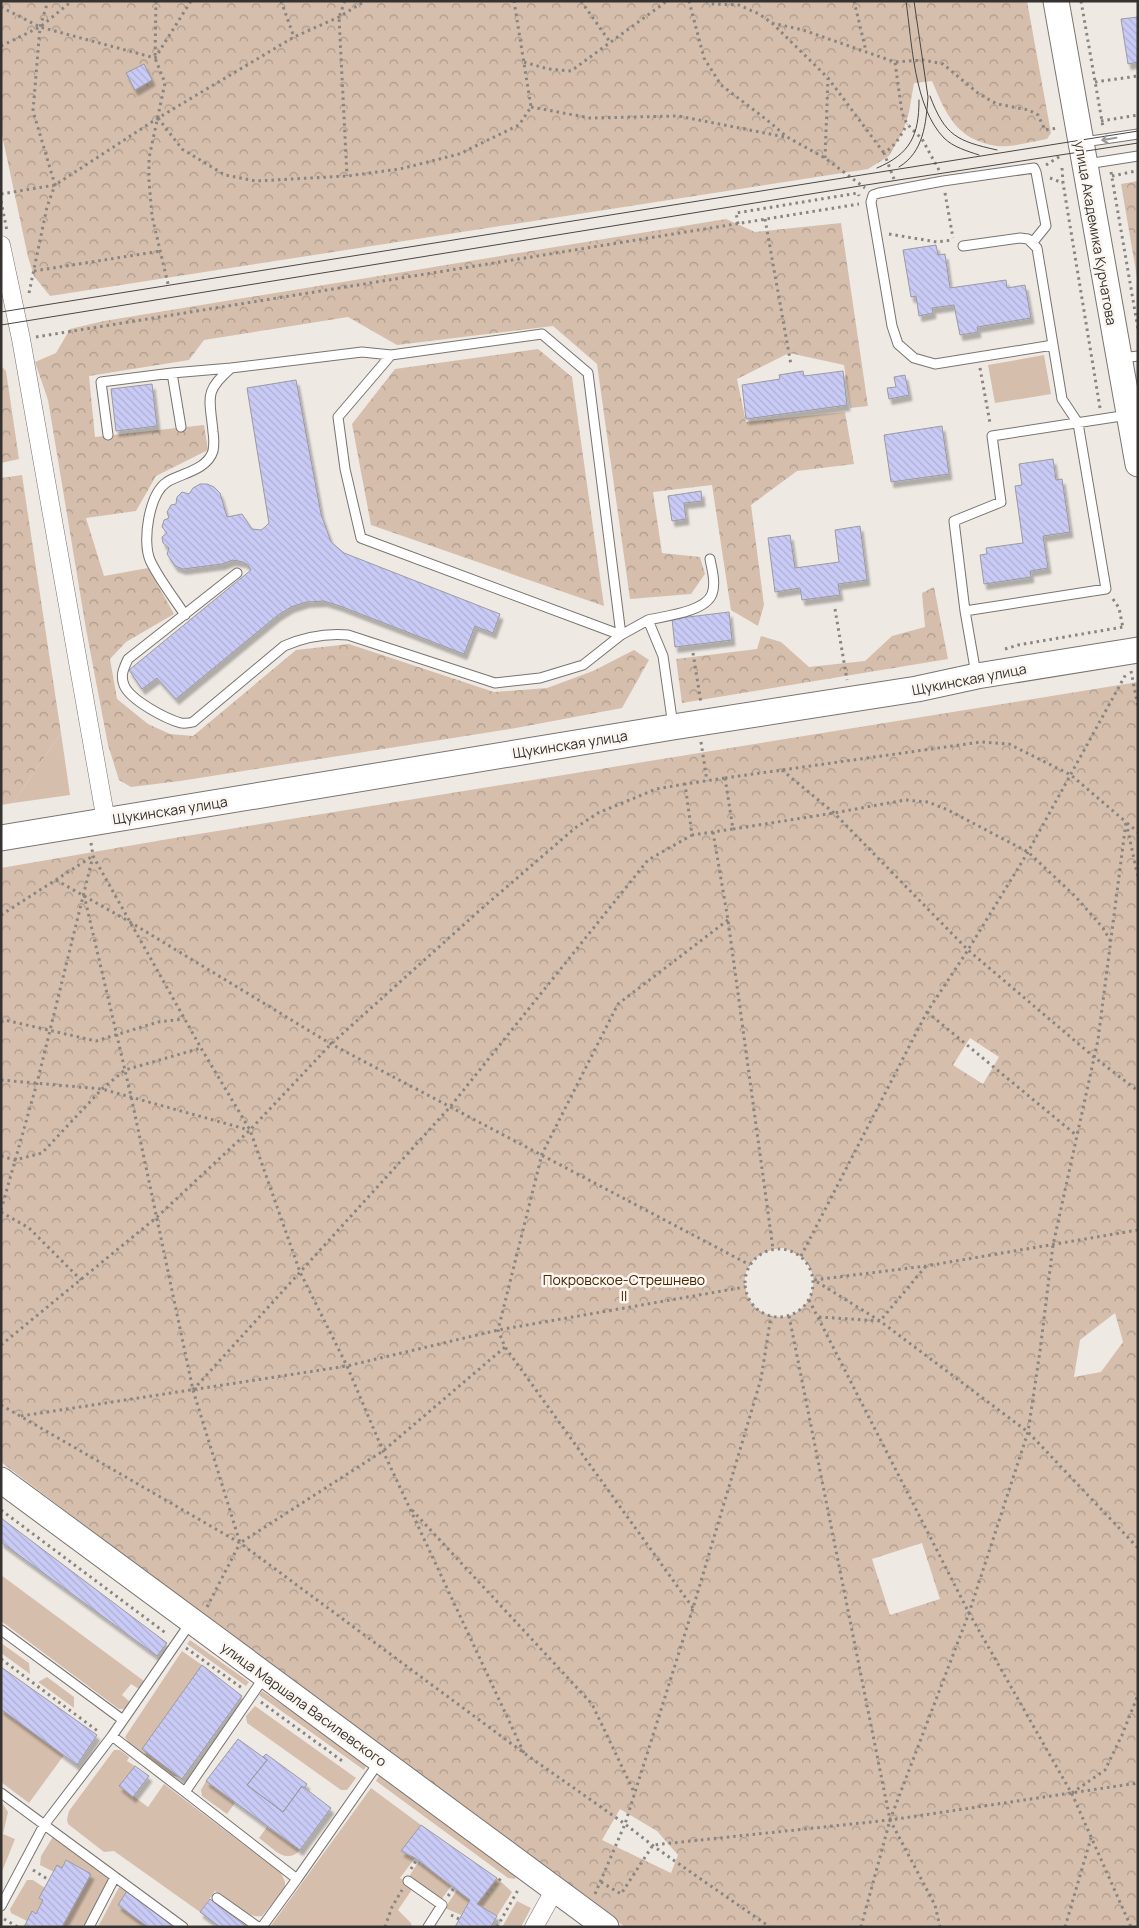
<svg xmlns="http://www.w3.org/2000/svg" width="1139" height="1928" font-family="Manrope,sans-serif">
<defs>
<pattern id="forest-crowns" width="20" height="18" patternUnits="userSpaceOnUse" patternTransform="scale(1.25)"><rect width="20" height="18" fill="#d5beac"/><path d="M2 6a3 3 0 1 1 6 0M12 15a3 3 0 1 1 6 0" fill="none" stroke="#ae9b8c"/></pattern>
<pattern id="building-back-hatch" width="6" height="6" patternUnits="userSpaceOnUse" patternTransform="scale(1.25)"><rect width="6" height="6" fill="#c9cbf6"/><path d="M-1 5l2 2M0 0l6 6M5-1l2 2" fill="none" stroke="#adafd3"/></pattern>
<filter id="shadow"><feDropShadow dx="3" dy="5.5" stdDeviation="1" flood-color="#0004"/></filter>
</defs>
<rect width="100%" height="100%" fill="#efe9e4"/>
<path fill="#d5beac" d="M1044,355l7,39 -56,9 -7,-38z
M61,733l9,62 -57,8z
M1,1575l143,106 -5,8 -8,-5 -9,11 8,7 -3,7h-8l-118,-88z
M190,1640l59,42 -3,4 -59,-42z
M1,1643l28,20 1,11 -29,-21z
M182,1651l20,14 -22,112 -7,-1 -44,-33 -4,-6z
M47,1677l27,20v11l-36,-26z
M262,1691l106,71 -4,8 -105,-75z
M255,1706l101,72 -9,12h-6l-94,-67 -1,-7z
M1,1709l63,46 -35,48 -28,-21z
M114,1750h6l9,7 -2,4 8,5 -15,20 28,21 16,-23 117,89 4,9v6l-23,28c-15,3 -34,-17 -47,-25l-15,21 -86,-61 -10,1 -36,-28 -1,-5 2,-8z
M381,1772l137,101 -3,6 -7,-1 -132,-97z
M206,1781l29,22 -8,11 -25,-18 -1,-6z
M371,1788l50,37 -20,26 14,7 -15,20 11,7v6l-13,19 13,13 1,4h-142z
M1,1801l7,11 -5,22 12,5 -14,35z
M267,1827l33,23c-14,16 -28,-3 -41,-12z
M54,1835l55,42 -1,7 -24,43h-22l29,-53 -25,-14 -4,8 -5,-2 -3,6 -14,-7 1,-9z
M419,1861l32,25 -10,14 -30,-20 -1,-5z
M497,1878l15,14 -15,24 -20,-12z
M27,1880h6l12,8 -6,10 4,2 -7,14 -4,-2 -5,9 -16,-8 -1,-4z
M119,1887l8,4 -9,14 30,22h-50z
M457,1890l13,10 -9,15 -16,-7z
M517,1901l14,7 -10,19h-19z"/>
<path fill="url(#forest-crowns)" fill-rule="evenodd" d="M1,1h1026l24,132 -4,6c-12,2 -39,9 -50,7 -41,-6 -51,-32 -65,-65l-18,2 -5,29 -6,19 -14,25 -21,13 -818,127 -16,-20 -6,-19 -27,-127z
M1138,181v102l-17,-99z
M726,219l29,13 86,-9 27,183 -18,2 -6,-43 -55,-12 -52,26 9,43 99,-10 9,52 -57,7 -46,34 13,100 -6,21 -27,-16 -19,-125 -59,7 9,61 38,4 5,17 -14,20 -61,5 -33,-235 -44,-38 -156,19 -49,-28 -144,23 -15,20 -100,16 6,61 109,-12 4,25 -52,26 -20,35 -50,7 18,58 44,-8 26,46 -48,28 -16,17 7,40 31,25 22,10 23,2 103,-86 53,-6 145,48 53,-4 46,-17 41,-21 15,10 -27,48 -106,20 -336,53 -49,6 -12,-7 -11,-35 -22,-116 -38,-229 -13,-38 21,-9 14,-24 34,-8z
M538,349l34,28 32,229 -233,-81 -19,-101 43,-55z
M1,366l5,5 13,88 -18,4z
M22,475l39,258 -48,70 -12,2v-327z
M934,587l14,72 -266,44 -6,-44 81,-10 4,-13 20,6 28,25 56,-6 27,-25 33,-9 -3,-34z
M1138,682v1245h-513l-389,-287 -235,-178v-594l179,-31zM970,1038l29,19 -16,27 -30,-19zM783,1248c57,17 24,86 -19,65 -10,-4 -16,-13 -18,-23 -7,-25 15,-41 37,-42zM1115,1313l8,29 -22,30 -27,5 6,-37zM922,1543l18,56 -50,16 -18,-56zM620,1809l37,22 21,24 -7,18 -69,-33z"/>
<path fill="url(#building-back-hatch)" stroke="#9a9aa1" filter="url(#shadow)" d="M1138,17v45l-10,2 -7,-45z
M144,64l8,16 -17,10 -9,-17z
M936,245l2,10 7,-1 5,34 56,-8 1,8 18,-3 6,33 -54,9 1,5 -18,3 -6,-30 -22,3 1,5 -14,3 -3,-20 -5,1 -8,-47z
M803,371l1,5 39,-5 4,34 -101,14 -4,-34 38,-6 -1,-4z
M905,375l4,20 -20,4 -2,-11 9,-1 -2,-10z
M296,380l25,134 10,28 13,11 156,61 -7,19 -18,-7 -11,28 -124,-48 -16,-5 -18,1 -15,5 -13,8 -102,84 -19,-21 -15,11 -13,-19 122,-100 -3,-5 -5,-3 -10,-2 -11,4 -39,5 -8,-3 -8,-12 2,-6 -6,-5 -1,-6 5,-4 -5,-6 2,-7 5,-2 -2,-6 4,-7 5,-1 1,-7 5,-5 7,2 4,-6 7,-4h7l7,3 6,6 7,24 15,-3 10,15 9,1 4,-3 4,-4 -22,-135z
M152,384l5,42 -41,5 -5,-42z
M942,426l7,48 -58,8 -7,-47z
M1053,459l3,21 6,-1 8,53 -27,4 5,32 -18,3 1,6 -47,7 -4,-29 7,-1 -1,-6 37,-5 -8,-57 7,-1 -3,-21z
M701,491l1,10 -18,2 2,16 -14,2 -4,-25z
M860,526l7,54 -29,4 2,11 -38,5 -2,-12 -25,4 -7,-54 22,-3 5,33 44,-6 -4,-32z
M729,612l3,28 -57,7 -3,-28z
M1,1518l166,125 -10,13 -156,-114z
M202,1665l40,31 -60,83 -40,-30z
M1,1667l96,68 -20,30 -76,-56z
M238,1739l29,21 -20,25 36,27 19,-26 29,22 -31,42 -94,-69z
M266,1754l41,30 -3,4 -2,-2 -19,26 -36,-27 20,-25 -4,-3z
M135,1766l14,10 -16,21 -14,-11z
M421,1825l76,53 -20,26 20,12 -6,11h-36l15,-27 -55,-42 -14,-7z
M66,1860l25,14 -29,53h-38l8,-16 4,3 7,-14 -4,-2 18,-33 5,3z
M127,1891l50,36h-29l-30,-22z
M210,1899l37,28h-27l-20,-15z"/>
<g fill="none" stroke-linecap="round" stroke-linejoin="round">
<g stroke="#7a7470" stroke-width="11">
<path id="service" d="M1084,142l54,-8
M1087,164l51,-8
M1033,242l13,-16 -10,-54 -2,-4 -91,13 -64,12 -6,2 -2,7 21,124 6,18 16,14 21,6 118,-19
M963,246l57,-8 8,1 9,9 25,151 16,24 28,166 -141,22
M1121,358l17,-2
M172,373l9,54
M108,435l-7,-53 71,-9 59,-5
M237,573l-109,86c-4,9 -8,16 -4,26 6,15 42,34 57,38 4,1 8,0 12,-1l91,-76c21,-9 41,-13 64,-11l147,48 45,-5 43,-13 38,-30
M185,615c-11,-17 -27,-37 -35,-55 -8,-19 -1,-66 17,-78 15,-9 40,-12 46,-31 1,-6 1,-13 0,-19 -3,-34 -10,-40 18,-64l131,-16 29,3
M621,635l-260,-97 -16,-69 -7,-52 53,-62 151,-21 46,39 33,262 27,-15
M976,674l-11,-63 -11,-90 47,-19 -9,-66 136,-21
M673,726l-10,-70 -15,-36c17,-4 57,-8 64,-26 4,-11 0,-24 -2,-35
M1,1630l122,90
M265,1676l-80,116 112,87 82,-117
M112,1736l73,56
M1,1793l182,134
M408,1881l34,24 -14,22
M217,1898l41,29
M1,1906l43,-81 68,-89 79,-114
M89,1927l26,-50
M262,1927l35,-48"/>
</g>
<g stroke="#7a7470" stroke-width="19">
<path id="minor" d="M1,245l20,94 85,482
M534,1927l21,-38"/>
</g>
<g stroke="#7a7470" stroke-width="27">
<path id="secondary" d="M1056,1l82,463
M1,838l672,-111 244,-38 60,-13 161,-26
M1,1480l605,447"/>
</g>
<path stroke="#898581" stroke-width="3" stroke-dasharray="2.5 4" stroke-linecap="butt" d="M156,1l-1,57 10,25 -16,75v23l3,35 16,68
M281,1l13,36
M345,1l-6,16 8,159
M581,1l29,41
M689,1l15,57 17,27 46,35 20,17 38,21 40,30
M706,1l5,3 28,1 20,9 13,9 31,7 92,32 7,51 5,11 15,15 17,31
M854,1l12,50
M1081,1l22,126
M1,7l39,20 115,31 36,-57
M772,23l56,55 56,75
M1,46l39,-19 32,-26
M524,62l24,7 23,2 96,-70
M896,62l27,-2 20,4 36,30 18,10 32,6 9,5 7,15 13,-2
M1095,82l43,-6
M531,107l59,11 88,-2 107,21
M158,118l24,31 43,26 31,6 91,-5 53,-7 59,-15 60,-29 12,-18 -17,-106
M1101,121l37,-6
M825,158l3,-80
M1046,165l16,-10
M1062,168l1,15 37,225
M1111,172l27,157
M1112,176l24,-5
M1050,178l13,5
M894,179l-10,-26c11,-7 17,-17 23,-29
M945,193l8,45
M1,194l54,-9 103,-67 136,-81 45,-20 26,-16
M1,201l6,30
M765,219l26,146
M738,224l-2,-11 122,-20 1,3
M889,234l48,8 15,-2
M34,271l127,-20
M29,293l18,-86 8,-22 -22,-74 7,-84 8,-26
M36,337l823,-133
M980,368l10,55
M1113,599l6,9 4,20
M835,609l12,71
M1005,649l13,-4 105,-18
M693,653l8,50
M1131,671l7,36
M701,742l6,39
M782,770l52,43 134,137 126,107 44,34
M725,778l256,-36 28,2 62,31 55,47 12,55
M725,778l8,51 -41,6 -7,-51z
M1127,823l11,9
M733,829l101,-16 71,-13 23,2 20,8 80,42 47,44 28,32 8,14
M713,832l15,88 45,329
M91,843l2,13 108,192 49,82 50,142 47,94 36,85 141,302
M56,880l74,42 201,122 419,221
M84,895l47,201 62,294 47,153 143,-92 122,-104
M1,915l92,-59
M927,1012l149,123
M1,1022l4,-2 91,21 62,-19 26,-3
M1,1080l101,9 147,41
M1,1156l14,4 27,-7 60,-64 23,-19 76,-22
M1,1210l36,-127 56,-227
M1,1212l28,16 52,52
M1138,1230l-212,36 -112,14 66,41 148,111 110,116
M745 1283a34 34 0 1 1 68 0a34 34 0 1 1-68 0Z
M801,1256l126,-244 41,-62 60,-98 98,-178
M809,1300l160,313 103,181 59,133
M789,1316l101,504 45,85 5,22
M819,1317l61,4 46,-55
M1,1345l156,-128 93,-87 81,-86 149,-134 95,-82 23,-15 58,-24 29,-5
M193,1390l257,-283 198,-247 44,-25
M1,1405l239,138 284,210 101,71 31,24 114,79
M21,1416l326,-50 151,-36 247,-43
M1,1510l166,124
M412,1510l180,194 43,90
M207,1607l33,-64
M693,1608l-188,-261 -7,-17 44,-176 76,-150 110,-84
M186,1648l56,40
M1,1659l98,73
M261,1702l84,61
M1072,1793l33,-23 17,-35 16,-40
M411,1869l6,-10
M33,1870l16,10
M601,1882l20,12 32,-49 237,-25 248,-37
M486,1893l2,1 13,-16
M595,1894l30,-70 68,-216 68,-229 10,-63
M448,1896l6,-8
M451,1915l8,4
M4,1919l14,8
M385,1927l7,-20 10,-17
M497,1927l21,-37
M861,1927l29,-107 79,-207 59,-181 12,-81 13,-106 45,-205 28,-218
M1065,1927l26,-89"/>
<use href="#service" stroke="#fff" stroke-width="9"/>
<use href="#minor" stroke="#fff" stroke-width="18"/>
<use href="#secondary" stroke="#fff" stroke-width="25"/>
<path stroke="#4a4745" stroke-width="1" d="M906,1c6,42 8,106 38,137 9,9 23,13 35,17
M930,96c15,40 27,45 67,54
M899,167c25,-15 27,-44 29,-70l-14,-96
M877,168c33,-14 42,-32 42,-68
M1,312l1137,-181
M1,325l865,-140 272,-42"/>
</g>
<defs><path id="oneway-shaft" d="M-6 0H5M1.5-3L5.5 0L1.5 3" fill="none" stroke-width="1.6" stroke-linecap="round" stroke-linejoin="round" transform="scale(1.25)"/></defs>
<use stroke="#9a9898" href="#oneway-shaft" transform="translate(1109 139) rotate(171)"/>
<g text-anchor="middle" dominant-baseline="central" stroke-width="5" stroke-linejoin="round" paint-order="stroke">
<g font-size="14" fill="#353230" stroke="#fcf6f1">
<text transform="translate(1096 233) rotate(80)">улица Академика Курчатова</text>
<text transform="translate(969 679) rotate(-11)">Щукинская улица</text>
<text transform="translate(570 744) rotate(-9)">Щукинская улица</text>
<text transform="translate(170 810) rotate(-9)">Щукинская улица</text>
<text transform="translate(304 1704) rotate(36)">улица Маршала Василевского</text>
</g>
<g font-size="14" fill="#4b2701" stroke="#fcf6f1">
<text x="624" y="1279">Покровское-Стрешнево<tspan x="624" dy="16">II</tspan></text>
</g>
</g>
<rect width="1139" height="1928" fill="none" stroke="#353230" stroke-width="5"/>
</svg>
